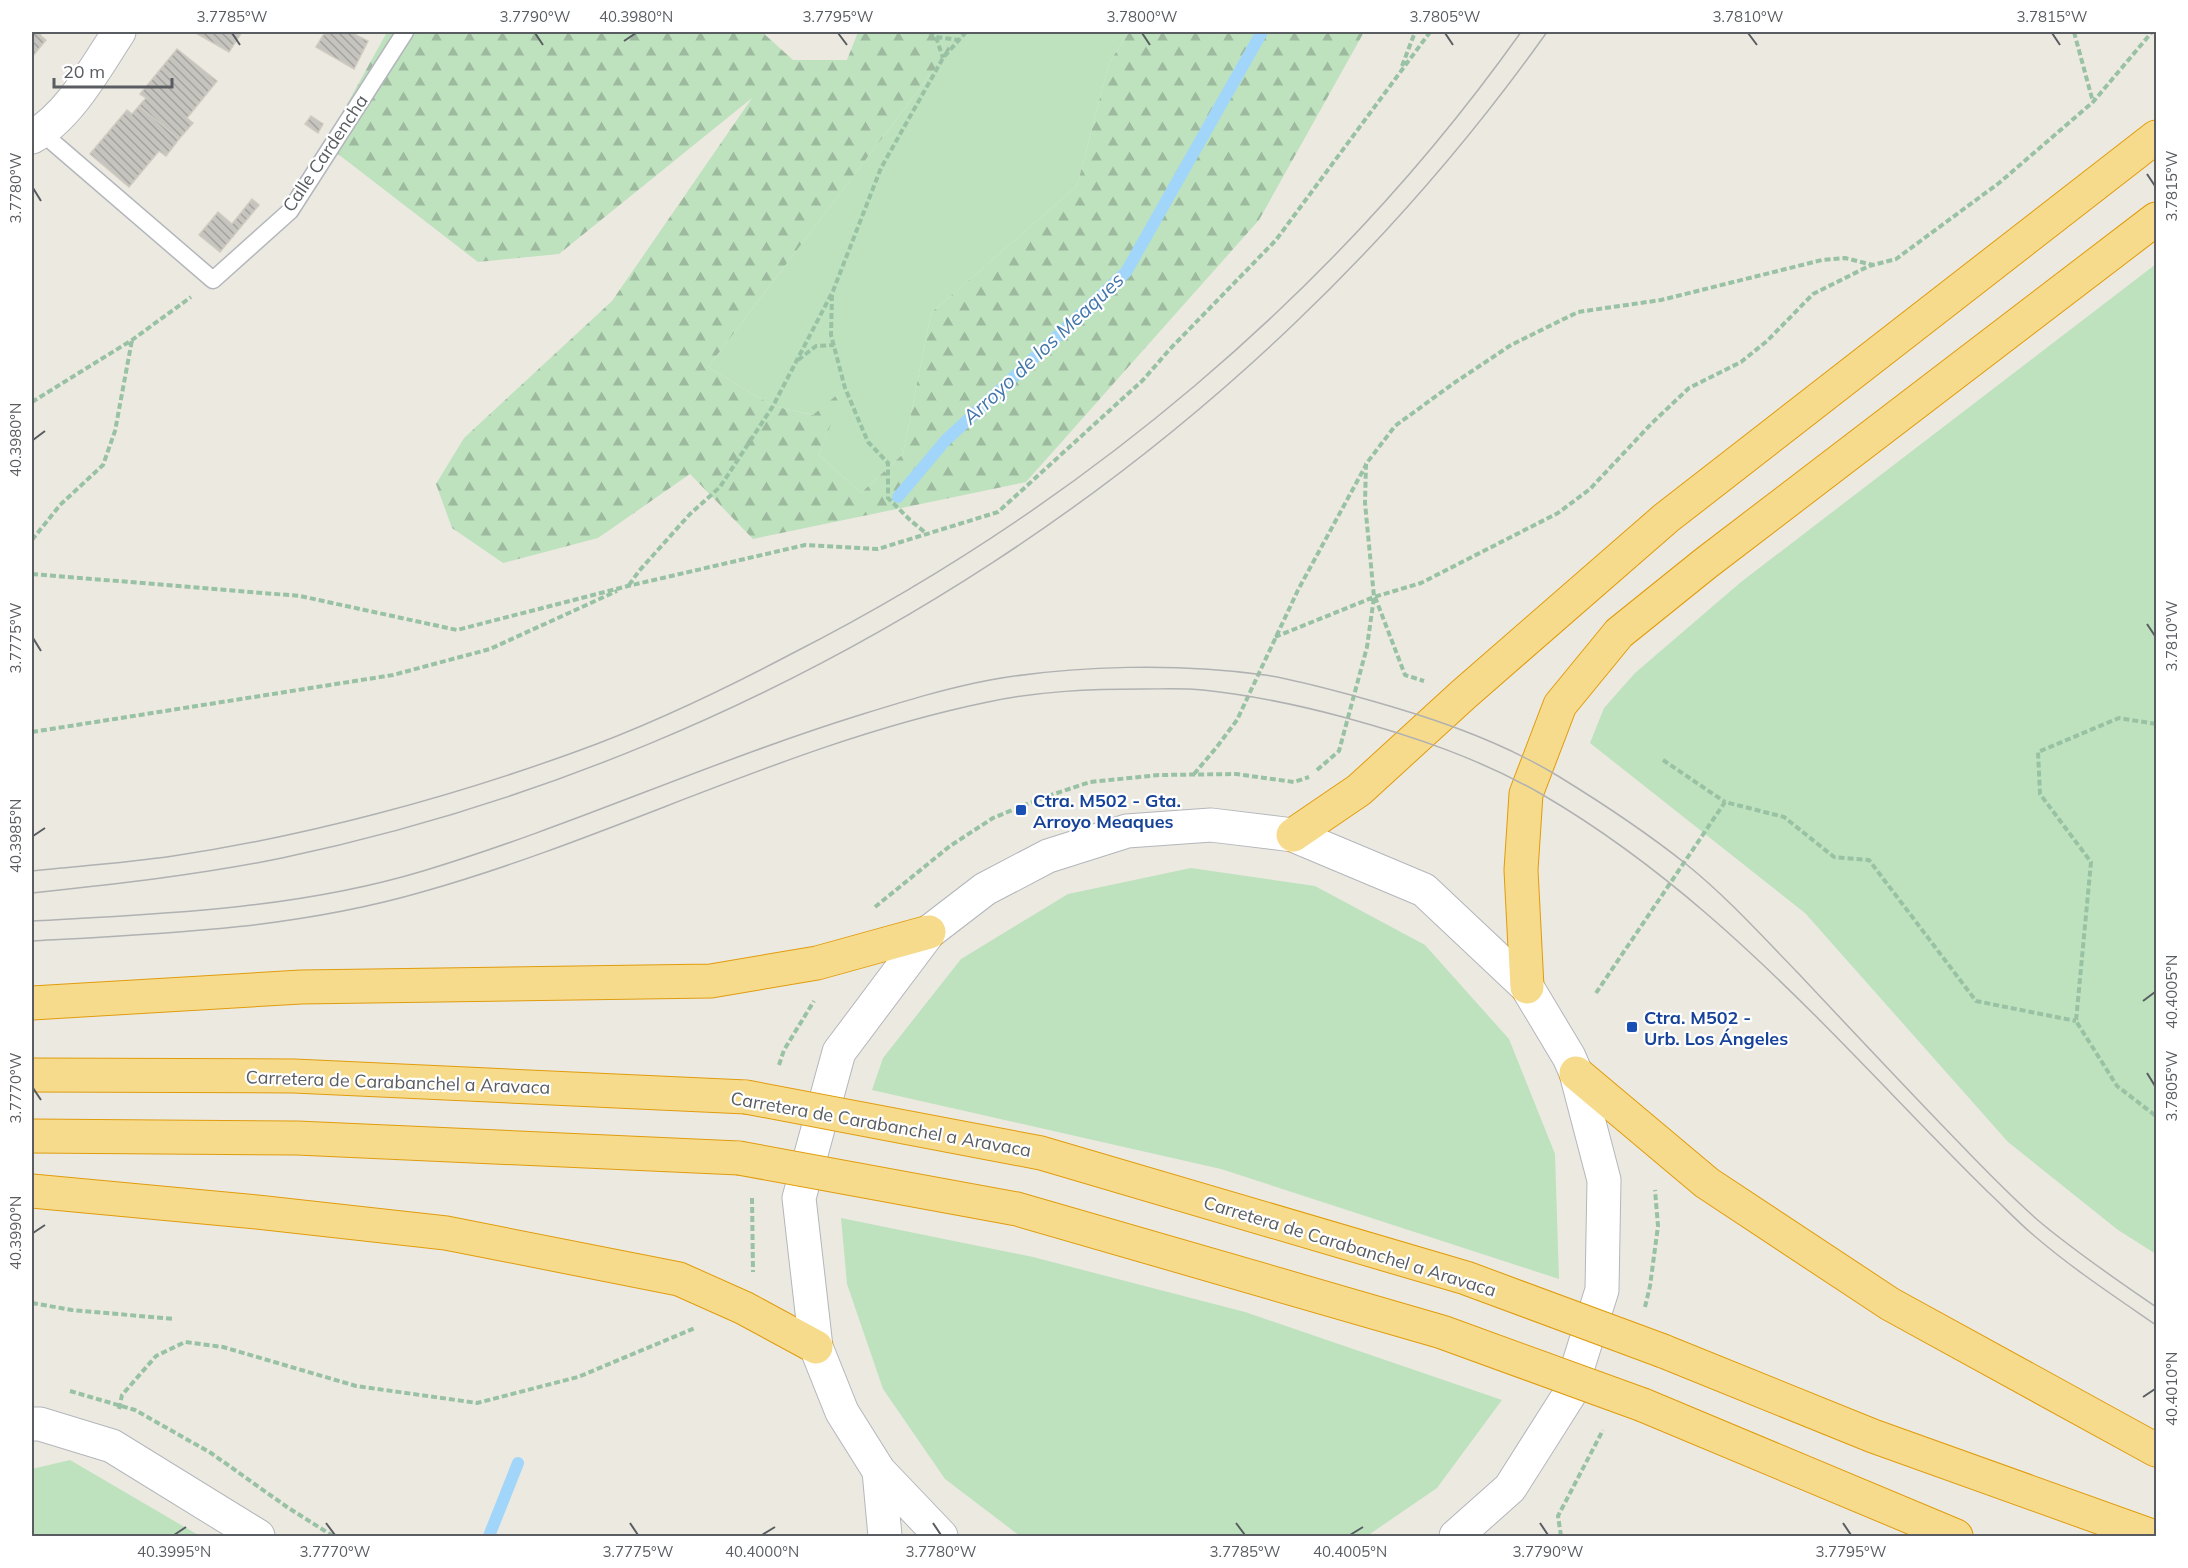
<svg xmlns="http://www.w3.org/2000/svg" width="2188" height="1568" font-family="Mulish,sans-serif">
<defs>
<pattern id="forest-firs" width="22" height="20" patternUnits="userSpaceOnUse" patternTransform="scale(1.5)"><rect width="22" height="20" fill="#bee2be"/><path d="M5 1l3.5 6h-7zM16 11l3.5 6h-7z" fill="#9dba9e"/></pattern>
<pattern id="building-back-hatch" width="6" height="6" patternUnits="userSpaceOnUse" patternTransform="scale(1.5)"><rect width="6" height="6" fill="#c6c4be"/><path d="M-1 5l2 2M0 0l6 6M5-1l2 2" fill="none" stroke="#a4a29e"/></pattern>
</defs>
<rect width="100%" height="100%" fill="#ece9e1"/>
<path fill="#bee2be" d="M966,32h163l-20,31 -32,123 -146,127 -28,141 -42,39 -42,-38 25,-66 -30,26 -41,-9 -65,-39 235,-309z
M2156,264v990l-38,-24 -110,-88 -203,-229 -215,-170 14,-35 31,-35 106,-91z
M1191,868l124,18 110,59 84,94 46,115 4,125 -338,-110 -349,-79 11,-32 78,-99 107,-65z
M841,1218l192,39 212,55 257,88 -65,88 -70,48h-347l-75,-57 -62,-90 -36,-105z
M70,1460l130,76h-168v-67z"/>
<path fill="url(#forest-firs)" d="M387,32h375l31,28h54l11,-28h108l-23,26 -235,309 65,39 40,9 32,-27 -26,67 42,38 42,-39 28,-141 146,-127 32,-123 20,-31h235l-105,188 -233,262 -273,57 -63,-65 -92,64 -95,25 -51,-35 -16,-44 28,-46 148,-137 140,-203 -193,156 -81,8 -153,-118z"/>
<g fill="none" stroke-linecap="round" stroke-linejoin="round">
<path stroke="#a2d5fa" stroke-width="12" d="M898,497l47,-56 181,-169 136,-240
M489,1536l29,-73"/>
</g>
<path fill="url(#building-back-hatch)" stroke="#d0cbc0" stroke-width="1.5" d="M32,32h11l-3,3 6,5 -14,17z
M194,32h48l-13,20z
M325,32h25l18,9 -14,28 -38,-22z
M177,49l40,32 -30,37 6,5 -14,16 -40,-33 7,-8 -6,-4z
M139,106l40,33 -13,17 -7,-5 -30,36 -39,-33 37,-44 5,4z
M311,116l12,8 -5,9 -13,-9z
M252,199l7,6 -39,47 -21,-17 19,-23 14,12z"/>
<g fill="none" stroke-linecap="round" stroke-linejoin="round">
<g stroke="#b3b7bb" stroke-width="19">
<path id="lane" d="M41,132l172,148 77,-69 115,-179"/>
</g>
<g stroke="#b3b7bb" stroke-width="35">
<path id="street" d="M32,137c37,-20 64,-70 87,-105"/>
</g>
<g stroke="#b3b6bb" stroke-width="35">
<path id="secondary" d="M32,1424h8l72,22 146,90
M879,1471l6,65
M941,1536l-62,-65 -37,-59 -26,-65 -17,-149 40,-146 90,-120 56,-43 63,-33 79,-25 84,-6 82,10 131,55 103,97 42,70 7,16 28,107 -2,110 -33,105 -59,93 -54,48"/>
</g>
<g stroke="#e09c0c" stroke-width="35">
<path id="highway" d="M1293,835l66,-45 105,-96 202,-176 490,-381
M1527,987l-6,-117 5,-76 34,-89 59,-72 87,-70 450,-344
M32,1003l269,-16 410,-6 106,-18 112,-31
M1576,1073l131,110 183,121 266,146
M32,1075l262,1 452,21
M32,1136l265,2 442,20
M32,1191l225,21 189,21 233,46 65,29 72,39
M1663,1351l210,85 279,100
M1643,1405l313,131"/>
</g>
<path stroke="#98c2a3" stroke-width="4" stroke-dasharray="6 3" stroke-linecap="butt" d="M929,32l7,5 23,3
M2074,32l19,70
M936,37l7,21
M1402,66l13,-34
M832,295l-1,40 14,53 23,54 20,21v35l22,22 17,14
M798,360l18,-14 18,-1
M32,402l100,-62 59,-43
M32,540l28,-35 43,-40 12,-34 17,-91
M32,574l268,22 157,34 171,-44 177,-41 73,4 120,-37 145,-132 27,-31 106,-109 154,-208
M629,585l10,-14 51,-57 30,-27 53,-81 60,-115 48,-123 62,-110 23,-26
M1375,597l30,78 19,6
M1275,637l99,-40 47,-14 137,-70 32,-24 62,-66 37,-35 52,-26 26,-21 46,-47 56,-28 27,-7 103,-76 94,-81 59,-70
M2156,724l-37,-6 -81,34 2,42 51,68 -15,159 41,65 39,30
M32,732l361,-57 97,-26 127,-58
M1663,760l62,42
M1317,770l22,-19 28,-104 7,-50 -9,-94 1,-39 29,-38 59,-43 57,-38 67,-33 83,-12 161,-40 23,-2 28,7
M1194,774l22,-26 21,-28 61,-130 68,-125
M875,907l75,-61 43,-28 49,-20 48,-16 69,-7 77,-1 58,8 15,-5
M1596,993l129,-191 59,15 50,40 35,3 107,141 100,20
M779,1065l5,-15 30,-49
M752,1198l1,74
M32,1303l40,7 102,9
M1645,1307l5,-21 8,-60 -3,-36
M70,1391l65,19 76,43 76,54 46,29
M119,1409l3,-14 34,-39 29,-14 38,5 133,39 121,17 101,-26 117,-49
M1561,1536l-3,-20 45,-86"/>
<use href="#lane" stroke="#fff" stroke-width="16"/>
<use href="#street" stroke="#fff" stroke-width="33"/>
<use href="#secondary" stroke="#fff" stroke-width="33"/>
<use href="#highway" stroke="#f7db8d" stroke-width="33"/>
<path stroke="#b0b1b1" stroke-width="1.5" d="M32,871c46,-5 94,-8 141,-15 134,-20 275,-58 402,-104 75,-27 148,-62 218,-99 286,-146 542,-359 728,-621
M32,893c84,-9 167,-18 250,-35 506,-107 965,-404 1265,-826
M32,921c130,-7 265,-12 391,-50 149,-45 291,-111 440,-157 42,-13 84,-26 127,-34 85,-15 190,-17 275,-5 31,5 63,14 93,22 69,19 139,42 200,79 44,27 88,56 128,88 41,33 76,72 112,109 46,49 93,99 140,148 33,34 66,70 102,101 37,31 77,58 116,85
M32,941c132,-7 262,-12 390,-49 192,-54 370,-150 566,-190 51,-11 103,-13 155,-13 20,0 40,-1 60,1 47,5 95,15 140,27 70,19 138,42 200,78 118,69 217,163 311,260 45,46 88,92 134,137 14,13 28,28 43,41 39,34 83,63 125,92"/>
<g stroke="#e09c0c" stroke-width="35" stroke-linecap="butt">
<path id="highway-bridge" d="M746,1097l295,56 425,125 197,73
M739,1158l278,51 425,123 201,73"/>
</g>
<use href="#highway-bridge" stroke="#f7db8d" stroke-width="33"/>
</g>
<path fill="none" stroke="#595d61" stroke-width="2" d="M232,33l8,12M535,33l8,12M838,33l9,12M1142,33l8,12M1445,33l8,12M1748,33l9,12M2052,33l8,12M624,41l12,-8M2147,174l8,12M33,188l8,13M33,440l12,-9M2147,624l8,12M33,638l8,13M33,836l12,-8M2143,1001l12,-9M2147,1073l8,13M33,1088l8,12M33,1233l12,-8M2143,1397l12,-8M326,1523l9,12M630,1523l8,12M933,1523l8,12M1236,1523l9,12M1540,1523l8,12M1843,1523l8,12M174,1535l12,-8M762,1535l13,-8M1350,1535l13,-8"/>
<g fill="#1a4fb4" stroke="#fff" stroke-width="2">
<rect x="1015" y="804" width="12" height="12" rx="3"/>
<rect x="1626" y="1021" width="12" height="12" rx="3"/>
</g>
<g text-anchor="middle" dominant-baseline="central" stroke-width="4.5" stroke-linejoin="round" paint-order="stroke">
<g font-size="18" fill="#595d61" stroke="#fff">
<text transform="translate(325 153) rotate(-56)">Calle Cardencha</text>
<text transform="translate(398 1082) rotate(2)">Carretera de Carabanchel a Aravaca</text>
<text transform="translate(881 1124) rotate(10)">Carretera de Carabanchel a Aravaca</text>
<text transform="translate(1350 1246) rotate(17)">Carretera de Carabanchel a Aravaca</text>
</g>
<g font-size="18" font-weight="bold" fill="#164399" stroke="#fff" text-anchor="start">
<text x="1033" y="800">Ctra. M502 - Gta.<tspan x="1033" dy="21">Arroyo Meaques</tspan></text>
<text x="1644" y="1017">Ctra. M502 -<tspan x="1644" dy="21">Urb. Los Ángeles</tspan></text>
</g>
<g font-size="20" font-style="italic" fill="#4276aa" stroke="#fff">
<text transform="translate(1043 348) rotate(-43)">Arroyo de los Meaques</text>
</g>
</g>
<rect width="2188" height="1568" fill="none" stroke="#ffffff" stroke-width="66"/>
<path d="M54 78v9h118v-9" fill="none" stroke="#595d61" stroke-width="3"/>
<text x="63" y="78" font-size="18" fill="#595d61" stroke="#ffffff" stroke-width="4.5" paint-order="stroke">20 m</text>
<rect x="33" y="33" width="2122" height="1502" fill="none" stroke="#595d61" stroke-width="2"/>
<g font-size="15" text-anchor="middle" fill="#595d61">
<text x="232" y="22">3.7785°W</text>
<text x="535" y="22">3.7790°W</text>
<text x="636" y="22">40.3980°N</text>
<text x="838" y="22">3.7795°W</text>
<text x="1142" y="22">3.7800°W</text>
<text x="1445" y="22">3.7805°W</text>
<text x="1748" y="22">3.7810°W</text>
<text x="2052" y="22">3.7815°W</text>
<text transform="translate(2172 186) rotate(-90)" y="5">3.7815°W</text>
<text transform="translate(16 188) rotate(-90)" y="5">3.7780°W</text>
<text transform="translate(16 440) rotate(-90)" y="5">40.3980°N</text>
<text transform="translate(2172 636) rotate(-90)" y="5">3.7810°W</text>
<text transform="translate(16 638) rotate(-90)" y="5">3.7775°W</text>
<text transform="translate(16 836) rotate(-90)" y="5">40.3985°N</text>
<text transform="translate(2172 992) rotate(-90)" y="5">40.4005°N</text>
<text transform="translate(2172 1086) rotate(-90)" y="5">3.7805°W</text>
<text transform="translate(16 1088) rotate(-90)" y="5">3.7770°W</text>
<text transform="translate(16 1233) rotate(-90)" y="5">40.3990°N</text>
<text transform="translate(2172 1389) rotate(-90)" y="5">40.4010°N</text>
<text x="174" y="1557">40.3995°N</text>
<text x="335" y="1557">3.7770°W</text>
<text x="638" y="1557">3.7775°W</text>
<text x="762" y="1557">40.4000°N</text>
<text x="941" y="1557">3.7780°W</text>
<text x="1245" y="1557">3.7785°W</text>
<text x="1350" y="1557">40.4005°N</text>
<text x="1548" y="1557">3.7790°W</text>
<text x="1851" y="1557">3.7795°W</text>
</g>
</svg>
